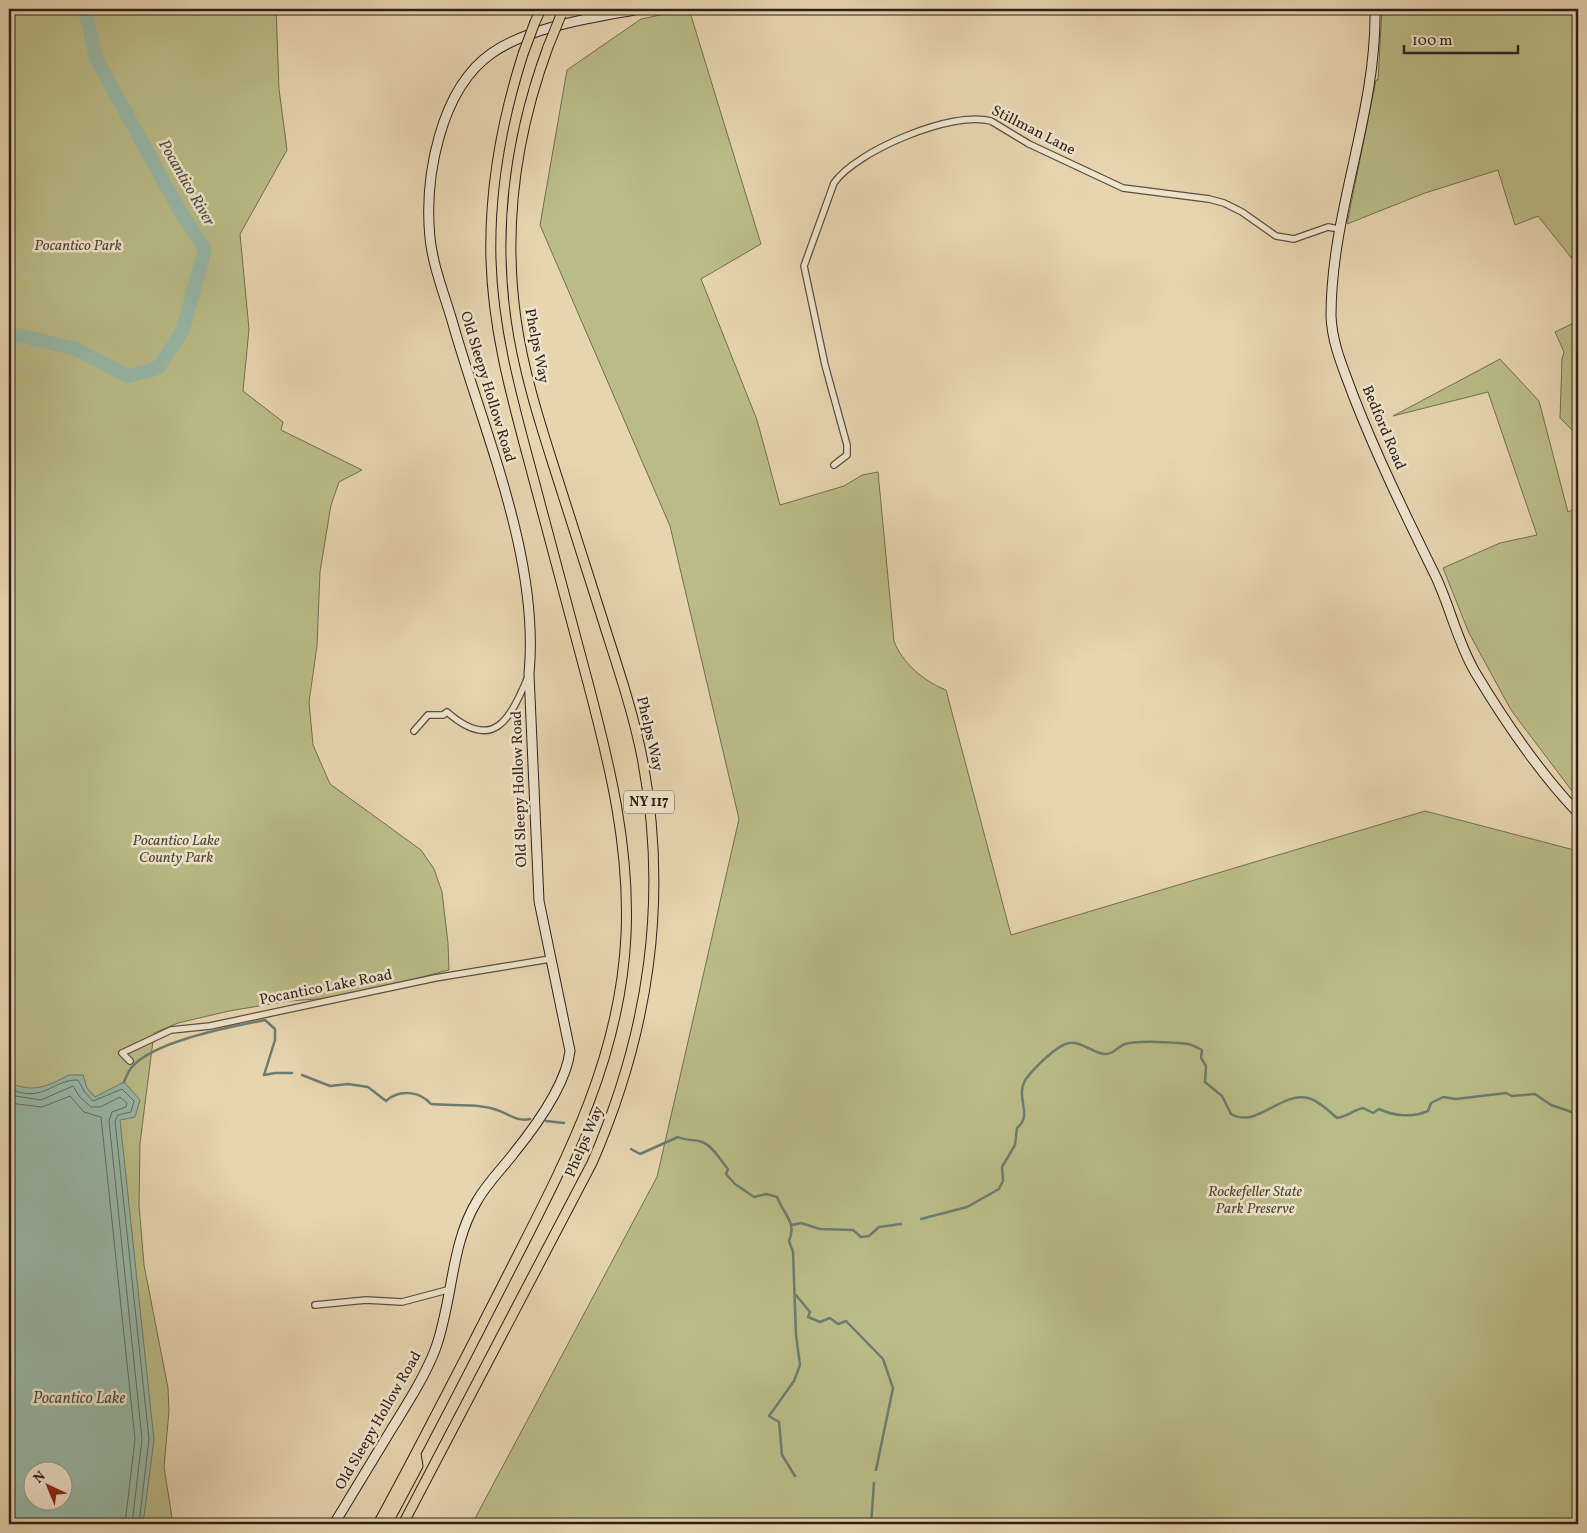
<svg xmlns="http://www.w3.org/2000/svg" width="1587" height="1533" font-family="Vollkorn,serif">
<rect width="100%" height="100%" fill="#e7d5b0"/>
<filter id="stains"><feTurbulence type="fractalNoise" baseFrequency=".004" numOctaves="4"/><feColorMatrix values="0 0 0 0 .2 0 0 0 0 .09 0 0 0 0 .02 0 0 0 .5 -.17"/></filter>
<radialGradient id="worn" r=".72"><stop offset=".6" stop-color="#630" stop-opacity="0"/><stop offset="1" stop-color="#630" stop-opacity=".3"/></radialGradient>
<path fill="#babc88" stroke="#746e51" fill-rule="evenodd" d="M9,9h267l3,80 8,61 -47,84 9,95 -6,62 40,31 -2,8 81,40 -23,12 -8,23 -11,67 -3,74 -8,56 4,43 17,39 91,66 13,19 8,23 6,51 1,27 -104,27 -56,4 -60,10 -51,12 -24,10 -14,110 -1,62 5,60 24,123 1,23 -5,56 9,57h-164zM32,1470h30v30h-30z
M689,9l72,235 -60,35 56,141 23,85 64,-19 18,-11 16,-3 16,169c8,22 31,41 52,49l65,245 414,-124 153,40v673h-1106l185,-347 82,-358 -69,-293 -130,-301 27,-155 74,-51z
M1382,9h196v257l-40,-50 -23,9 -17,-55 -73,23 -78,31 29,-144h2z
M1578,321v115l-18,-18 2,-59 2,-7 -9,-20z
M1500,359l39,42 29,111 10,-5v292l-67,-89 -42,-77 -26,-65 57,-25 37,-8 -49,-143 -95,24z"/>
<path fill="#97b9a9" stroke="#6d7c70" fill-rule="evenodd" d="M69,1075h14l4,13 8,9 29,-15 16,18 -5,17 -15,3 34,320 -11,84h-134v-442c23,12 39,4 60,-7zM32,1470h30v30h-30z"/>
<g fill="none" stroke-linecap="round" stroke-linejoin="round">
<path stroke="#626d62" stroke-width="1" d="M9,1088c33,17 44,-9 69,-8l6,11 9,10 29,-12 12,12 -3,11 -13,3 -3,6 34,318 -10,85
M9,1095l32,5 32,-14 6,10 12,11h9l20,-10 7,6 -1,4 -14,5 -3,9 33,318 -10,85
M9,1103l33,4 28,-11 14,16 17,5 34,322 -10,85"/>
<path stroke="#6d7c70" stroke-width="2.5" d="M302,1075l28,11 18,-2 20,3 18,14c13,-12 34,-10 45,3 22,2 46,-1 66,6 13,4 19,12 33,9
M124,1082c2,-5 4,-10 7,-14 22,-27 99,-41 134,-48l10,9v11l-11,35 11,-2h17
M546,1121l18,2
M631,1149l9,5 38,-17c8,4 16,2 24,5 10,3 19,19 26,27l-2,5 9,10 19,13 12,-3 11,3c7,18 20,25 12,44l4,11 3,83 4,30 -6,16 -25,35 10,6 3,33 13,21
M921,1219l46,-12 32,-18 4,-8 -1,-14 13,-22 2,-17c17,-13 -3,-31 9,-49 7,-10 31,-34 43,-36 13,-2 25,11 37,11 8,0 10,-6 17,-9 11,-5 52,-3 65,-1 5,1 10,4 14,6l-1,8 5,8 -1,16 17,14 9,18c26,15 48,-22 77,-16 10,2 22,14 29,20 12,-2 16,-8 26,-10l10,5 6,-4c15,7 34,9 49,2l3,-8 12,-6 13,2 50,-6 6,3 23,-2 16,11 27,9
M792,1225l9,-2 19,6 33,1 8,7 8,-1 10,-9 22,-3
M795,1294l15,18 -2,5 12,5 10,-4 8,6 8,-3 37,38 10,29 -17,82
M871,1524l3,-41"/>
<path stroke="#97b9a9" stroke-width="14" d="M9,333l67,16 52,27 30,-8 25,-38 22,-81 -25,-38 -84,-153 -11,-49"/>
<g stroke="#5c4e40" stroke-width="8">
<path id="street" d="M834,465l13,-10v-10l-22,-80 -21,-99 30,-83c22,-32 119,-73 157,-62l38,23 94,44 86,11 15,4 18,9 34,24 18,3 34,-12 11,2
M414,731l14,-16h15l4,-3c47,41 63,7 81,-35
M130,1061l-8,-8 49,-23 39,-4 225,-48 115,-19
M315,1305l51,-5 36,2 49,-13"/>
</g>
<g stroke="#2d211a" stroke-width="11">
<path id="secondary" d="M1375,9c2,104 -44,202 -44,307 1,28 13,54 22,79 24,62 53,121 82,180 15,31 22,66 40,97 30,50 63,99 103,141
M334,1524c19,-31 38,-63 57,-94 16,-26 33,-52 44,-80 18,-48 15,-105 42,-149 10,-18 25,-32 37,-48 21,-26 52,-68 56,-102l-31,-150 -10,-227c11,-115 -45,-241 -76,-350 -8,-28 -20,-57 -23,-86 -6,-60 10,-149 62,-185 39,-27 101,-35 147,-44"/>
</g>
<g stroke="#2d211a" stroke-width="11">
<path id="primary" d="M535,22l6,-13
M378,1524c42,-77 82,-156 122,-234 58,-115 120,-223 126,-355 4,-87 -16,-169 -38,-252 -19,-70 -38,-140 -56,-210 -19,-71 -39,-140 -41,-213 -2,-70 11,-140 32,-206
M387,1524l31,-58 -2,-12
M403,1524l189,-361c57,-131 77,-264 50,-406 -9,-45 -24,-89 -38,-133 -17,-53 -34,-106 -51,-160 -15,-47 -30,-95 -37,-145 -13,-92 0,-185 32,-272"/>
</g>
<use href="#street" stroke="#efe4cc" stroke-width="5.5"/>
<use href="#secondary" stroke="#efe4cc" stroke-width="9"/>
<use href="#primary" stroke="#e7d5b0" stroke-width="9"/>
<g stroke="#2d211a" stroke-width="11" stroke-linecap="butt">
<path id="primary-bridge" d="M548,47l13,-32
M523,54l12,-32"/>
</g>
<use href="#primary-bridge" stroke="#e7d5b0" stroke-width="9"/>
</g>
<g text-anchor="middle" dominant-baseline="central" stroke-width="5" stroke-linejoin="round" paint-order="stroke">
<rect fill="#efe4cc" stroke="#675c4f" stroke-width="1" x="624" y="790.5" width="50" height="23" rx="4"/>
<g font-size="14" font-weight="bold" fill="#2d211a">
<text x="649" y="802">NY 117</text>
</g>
<g font-size="15" fill="#2d211a" stroke="#efe4cc">
<text transform="translate(1033 131) rotate(27)">Stillman Lane</text>
<text transform="translate(536 346) rotate(79)">Phelps Way</text>
<text transform="translate(487 387) rotate(73)">Old Sleepy Hollow Road</text>
<text transform="translate(1383 428) rotate(67)">Bedford Road</text>
<text transform="translate(649 734) rotate(77)">Phelps Way</text>
<text transform="translate(520 789) rotate(-92)">Old Sleepy Hollow Road</text>
<text transform="translate(326 988) rotate(-11)">Pocantico Lake Road</text>
<text transform="translate(585 1142) rotate(-67)">Phelps Way</text>
<text transform="translate(379 1421) rotate(-60)">Old Sleepy Hollow Road</text>
</g>
<g font-size="15" font-style="italic" fill="#504836" stroke="#efe4cc">
<text x="78" y="246">Pocantico Park</text>
<text x="176" y="841">Pocantico Lake<tspan x="176" dy="17">County Park</tspan></text>
<text x="1255" y="1192">Rockefeller State<tspan x="1255" dy="17">Park Preserve</tspan></text>
</g>
<g font-size="16" font-style="italic" fill="#4d4f45" stroke="#efe4cc">
<text transform="translate(186 183) rotate(60)">Pocantico River</text>
<text x="79" y="1399">Pocantico Lake</text>
</g>
</g>
<rect width="1587" height="1533" fill="none" stroke="#e7d5b0" stroke-width="30"/>
<rect x="10" y="10" width="1567" height="1513" fill="none" stroke="#2d211a" stroke-width="2.5"/>
<rect x="15" y="15" width="1557" height="1503" fill="none" stroke="#2d211a"/>
<g transform="translate(48 1486) rotate(316)"><circle r="24" fill="#efe4cc" stroke="#a19685"/>
<path d="M0-4L9 19L0 12L-9 19Z" fill="#8f2418"/>
<text y="-8" font-size="14" font-weight="bold" text-anchor="middle" fill="#2d211a">N</text>
</g>
<path d="M1404 45v8h114v-8" fill="none" stroke="#2d211a" stroke-width="2.5"/>
<text x="1412" y="45" font-size="15" fill="#2d211a" stroke="#efe4cc" stroke-width="4" paint-order="stroke">100 m</text>
<rect width="100%" height="100%" filter="url(#stains)"/>
<rect width="100%" height="100%" fill="url(#worn)"/>
</svg>
